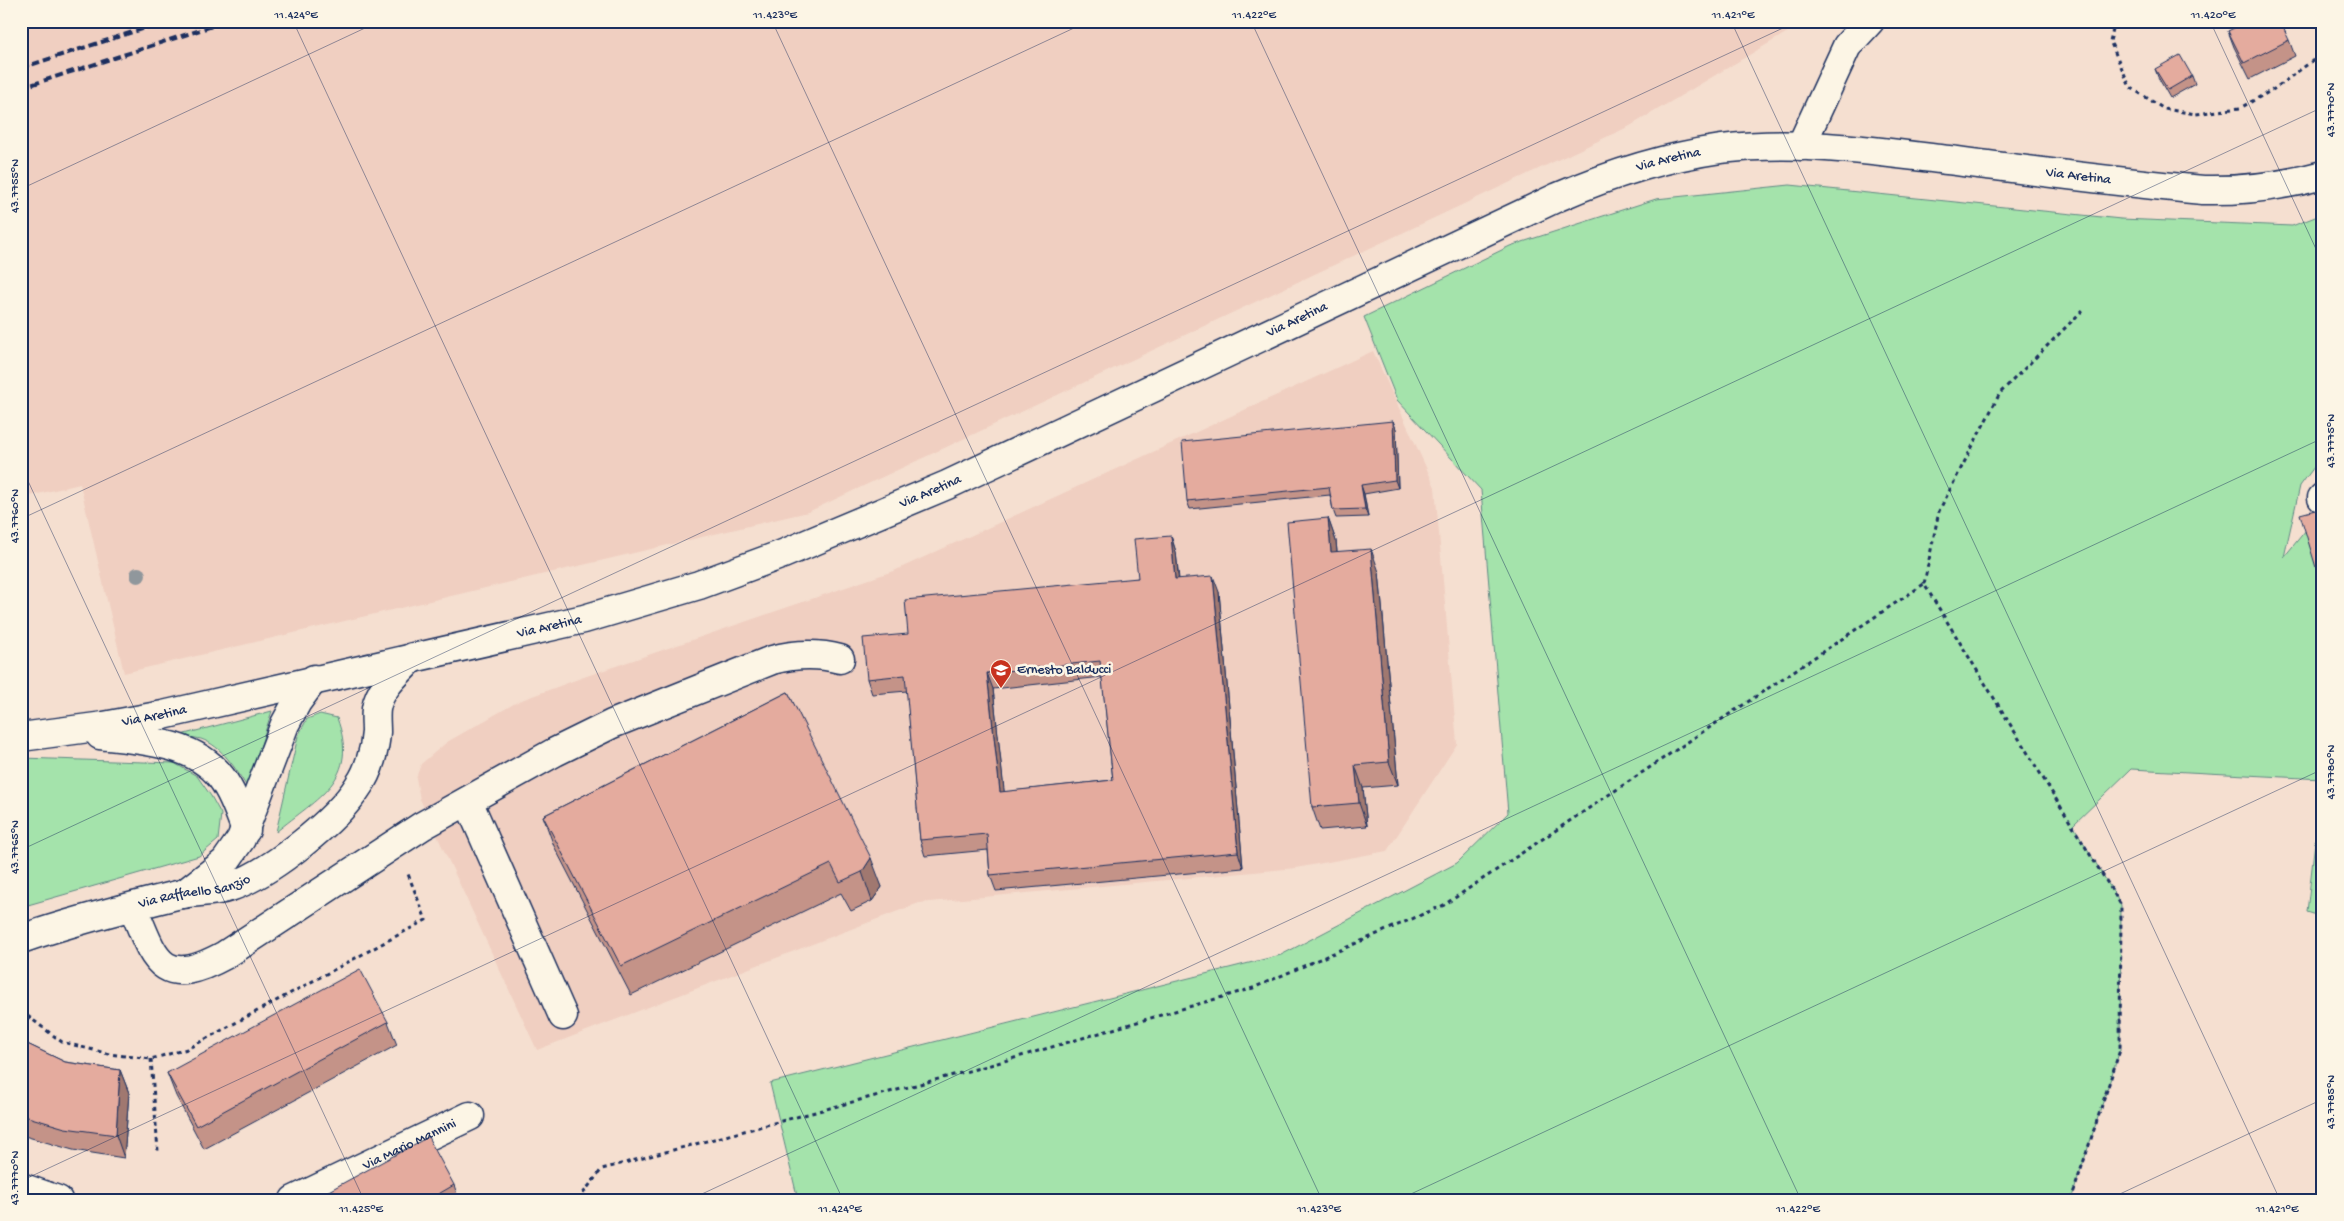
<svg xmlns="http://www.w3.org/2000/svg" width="2344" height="1221" font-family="'Gochi Hand',sans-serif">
<rect width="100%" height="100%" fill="#f5dfd0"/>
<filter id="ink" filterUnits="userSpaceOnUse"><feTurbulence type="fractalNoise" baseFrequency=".02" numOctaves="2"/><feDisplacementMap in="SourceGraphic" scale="10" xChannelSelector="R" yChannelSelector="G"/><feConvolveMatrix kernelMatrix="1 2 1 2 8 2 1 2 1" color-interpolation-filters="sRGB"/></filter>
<g filter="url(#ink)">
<path fill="#f0cfc1" d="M21,21h1785l-176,105 -822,386 -684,161 -44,-189 -59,14z
M1373,351l62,136 22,257 -70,107 -91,17 -377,35 -382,147 -117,-251 -4,-21 5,-14 26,-22 72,-41 62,-23 315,-108z"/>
<path fill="#a4e3ab" stroke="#608984" d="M1790,185l331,34 171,7 31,-12v241l-23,31 -16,71 22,-27 17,58v329l-16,-5 15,-133 -191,-10 -58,56 48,80 -1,145 -49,150h-1273l-28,-117 511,-128 176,-92 51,-50 -27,-323 -84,-90 -33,-83 146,-71 146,-47z
M272,711l-25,76c-11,-18 -25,-41 -46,-48 -8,-2 -16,-2 -24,-3z
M320,714l17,4c23,62 -19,79 -61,114l22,-96 9,-17z
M21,758l153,5 23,13 14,20 10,18 -3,26 -19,16 -178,51z"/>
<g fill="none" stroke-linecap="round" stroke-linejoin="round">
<g stroke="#1b2f5e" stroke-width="31">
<g id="minor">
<path d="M1801,146l46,-100 23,-25"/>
<path d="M2322,498l1,-1"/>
<path d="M100,735c41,5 94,7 121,42 12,16 18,35 25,53"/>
<path id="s1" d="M21,737l83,-11 59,-11 421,-96 115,-34 84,-31 164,-69 611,-288c53,-23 107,-40 163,-48 74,-9 147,1 219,10 88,11 175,23 263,31 41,1 80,-4 120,-15"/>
<path d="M468,801l95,215"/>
<path d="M184,894l41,-32 16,-23 44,-115 12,-22 17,-23"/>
<path d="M133,907c22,54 28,83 92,48l197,-129 133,-74 57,-28 160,-64c23,-6 45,-7 68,-1"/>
<path id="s2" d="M21,939c52,-18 107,-32 160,-45 16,-3 33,-1 49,-7 39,-13 107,-66 129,-102 10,-14 16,-36 17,-53 0,-8 -1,-16 0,-23 3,-21 23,-37 37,-52"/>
<path d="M21,1187l37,13"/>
<path id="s3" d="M294,1200l176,-84"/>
</g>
</g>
<path stroke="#1b2f5e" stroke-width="3" stroke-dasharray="4 4" stroke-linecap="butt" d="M2115,21l-5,20 20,46 34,22 32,5 44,-6 34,-19 49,-36
M21,1011l41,31 47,12 42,5 36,-10 239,-129 -18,-46
M151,1059l7,92
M578,1200l24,-31 385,-103 266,-78 191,-83 480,-321
M2071,1200l49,-150 1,-145 -197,-321 15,-73 61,-118 84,-84"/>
<use href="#minor" stroke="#fcf5e5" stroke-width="28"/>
<path stroke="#1b2f5e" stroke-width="4" stroke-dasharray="8 4" stroke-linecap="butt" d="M21,68l146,-47
M21,88l207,-67"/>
</g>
<circle fill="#90979c" cx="138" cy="575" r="8"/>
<path fill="#c49388" stroke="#1b2f5e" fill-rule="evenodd" d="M2054,21h7l-6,3z
M2228,31l61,9 6,16 -45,23 -16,-32z
M2155,69l37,7 3,8 -25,14 -12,-21z
M1393,421l3,8 2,59 -34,6 4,23 -32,1 -3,-8 -3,-15 -140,14 -3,-8z
M1328,518l8,23 1,11 42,20 19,213 -35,3 4,38 -47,4 -8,-23z
M1171,536l5,16 3,27 40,13 24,276 -247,23 -6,-16 -2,-25 -63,6 -5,-16 -13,-149 -35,3 -5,-15 41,-45 230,-56zM1102,677l11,103 -109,12 -11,-103z
M788,692l94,195 -10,14 -21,10 -10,-18 -210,102 -77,-149 -11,-30z
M388,1022l9,23 -193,104 -28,-53 -9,-23z
M21,1041l44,21 55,8 9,23 -5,65 -51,-8 -52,-15z
M454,1185l5,15h-147z"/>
<path fill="#a0786f" stroke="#1b2f5e" d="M1393,421l3,8 2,59 -3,-8z
M1361,485l3,9 4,23 -3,-8z
M1328,518l8,23 3,34 -8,-23z
M1171,536l5,16 4,43 -5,-16z
M1371,549l8,23 19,213 -9,-23z
M1213,576l6,16 24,276 -5,-16z
M987,673l6,16 13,119 -6,-16z
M1355,765l8,23 4,38 -8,-23z
M871,858l11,29 -10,14 -10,-29z
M120,1070l9,23 -5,65 -8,-23z"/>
<path fill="#e4ab9e" stroke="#1b2f5e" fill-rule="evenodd" d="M2248,21h32l9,19 -45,23 -16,-32z
M2180,55l12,21 -24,14 -13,-21z
M1393,421l2,59 -34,5 4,24 -32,1 -4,-23 -142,14 -5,-59z
M2323,508v83l-23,-77z
M1328,518l3,34 40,-3 18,213 -34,3 4,38 -47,4 -25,-285z
M1171,536l4,43 38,-3 25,276 -248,23 -3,-41 -67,6 -15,-165 -38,4 -4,-41 45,-4 -3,-34 233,-22 -4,-39zM1100,661l13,119 -113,12 -13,-119z
M788,692l83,166 -9,14 -22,10 -9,-18 -210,102 -78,-150z
M360,969l28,53 -192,104 -29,-53z
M21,1041l44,21 55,8 -4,65 -51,-7 -44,-13z
M428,1137l26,48 -26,15h-116z"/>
</g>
<path fill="none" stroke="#1b2f5e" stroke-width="1" stroke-opacity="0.45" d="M293,21l550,1179M772,21l550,1179M1251,21l550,1179M1731,21l549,1179M2210,21l113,243M21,189l359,-168M21,466l343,734M21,519l1068,-498M21,850l1777,-829M21,1181l2302,-1074M689,1200l1634,-762M1398,1200l925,-431M2107,1200l216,-101"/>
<defs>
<g id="school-pin" transform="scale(1.125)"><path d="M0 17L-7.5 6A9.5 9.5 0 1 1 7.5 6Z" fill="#c8321e" stroke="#fcf5e5"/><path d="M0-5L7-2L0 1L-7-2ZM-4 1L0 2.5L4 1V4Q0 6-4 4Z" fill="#fff"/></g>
</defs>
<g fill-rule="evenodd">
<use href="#school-pin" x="1001" y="670"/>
</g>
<g text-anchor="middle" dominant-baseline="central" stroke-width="5" stroke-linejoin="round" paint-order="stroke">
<g font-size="14" fill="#1b2f5e" stroke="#fcf5e5">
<text stroke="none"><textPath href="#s1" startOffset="1755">Via Aretina</textPath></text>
<text stroke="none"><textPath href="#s1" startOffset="2168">Via Aretina</textPath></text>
<text stroke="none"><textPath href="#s1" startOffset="1350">Via Aretina</textPath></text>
<text stroke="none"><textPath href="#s1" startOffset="945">Via Aretina</textPath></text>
<text stroke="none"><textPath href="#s1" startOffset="540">Via Aretina</textPath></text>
<text stroke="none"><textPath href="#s1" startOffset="135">Via Aretina</textPath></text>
<text stroke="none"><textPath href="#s2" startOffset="180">Via Raffaello Sanzio</textPath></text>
<text stroke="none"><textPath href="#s3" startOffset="128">Via Mario Mannini</textPath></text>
</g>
<g font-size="14" fill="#1b2f5e" stroke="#fcf5e5" text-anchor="start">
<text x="1017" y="670">Ernesto Balducci</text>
</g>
</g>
<rect width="2344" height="1221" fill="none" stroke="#fcf5e5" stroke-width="55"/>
<rect x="28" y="28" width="2288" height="1166" fill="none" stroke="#1b2f5e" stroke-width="2"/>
<g font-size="12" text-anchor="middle" fill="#1b2f5e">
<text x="296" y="18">11.424°E</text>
<text x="775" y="18">11.423°E</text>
<text x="1254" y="18">11.422°E</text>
<text x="1733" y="18">11.421°E</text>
<text x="2213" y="18">11.420°E</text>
<text transform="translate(2330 110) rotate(-90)" y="4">43.7770°N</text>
<text transform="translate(14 186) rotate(-90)" y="4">43.7755°N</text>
<text transform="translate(2330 441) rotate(-90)" y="4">43.7775°N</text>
<text transform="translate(14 516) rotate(-90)" y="4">43.7760°N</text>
<text transform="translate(2330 772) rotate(-90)" y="4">43.7780°N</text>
<text transform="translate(14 847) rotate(-90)" y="4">43.7765°N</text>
<text transform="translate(2330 1102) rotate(-90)" y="4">43.7785°N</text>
<text transform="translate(14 1178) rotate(-90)" y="4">43.7770°N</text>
<text x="361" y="1212">11.425°E</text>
<text x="840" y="1212">11.424°E</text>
<text x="1319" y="1212">11.423°E</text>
<text x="1798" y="1212">11.422°E</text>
<text x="2277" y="1212">11.421°E</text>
</g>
</svg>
